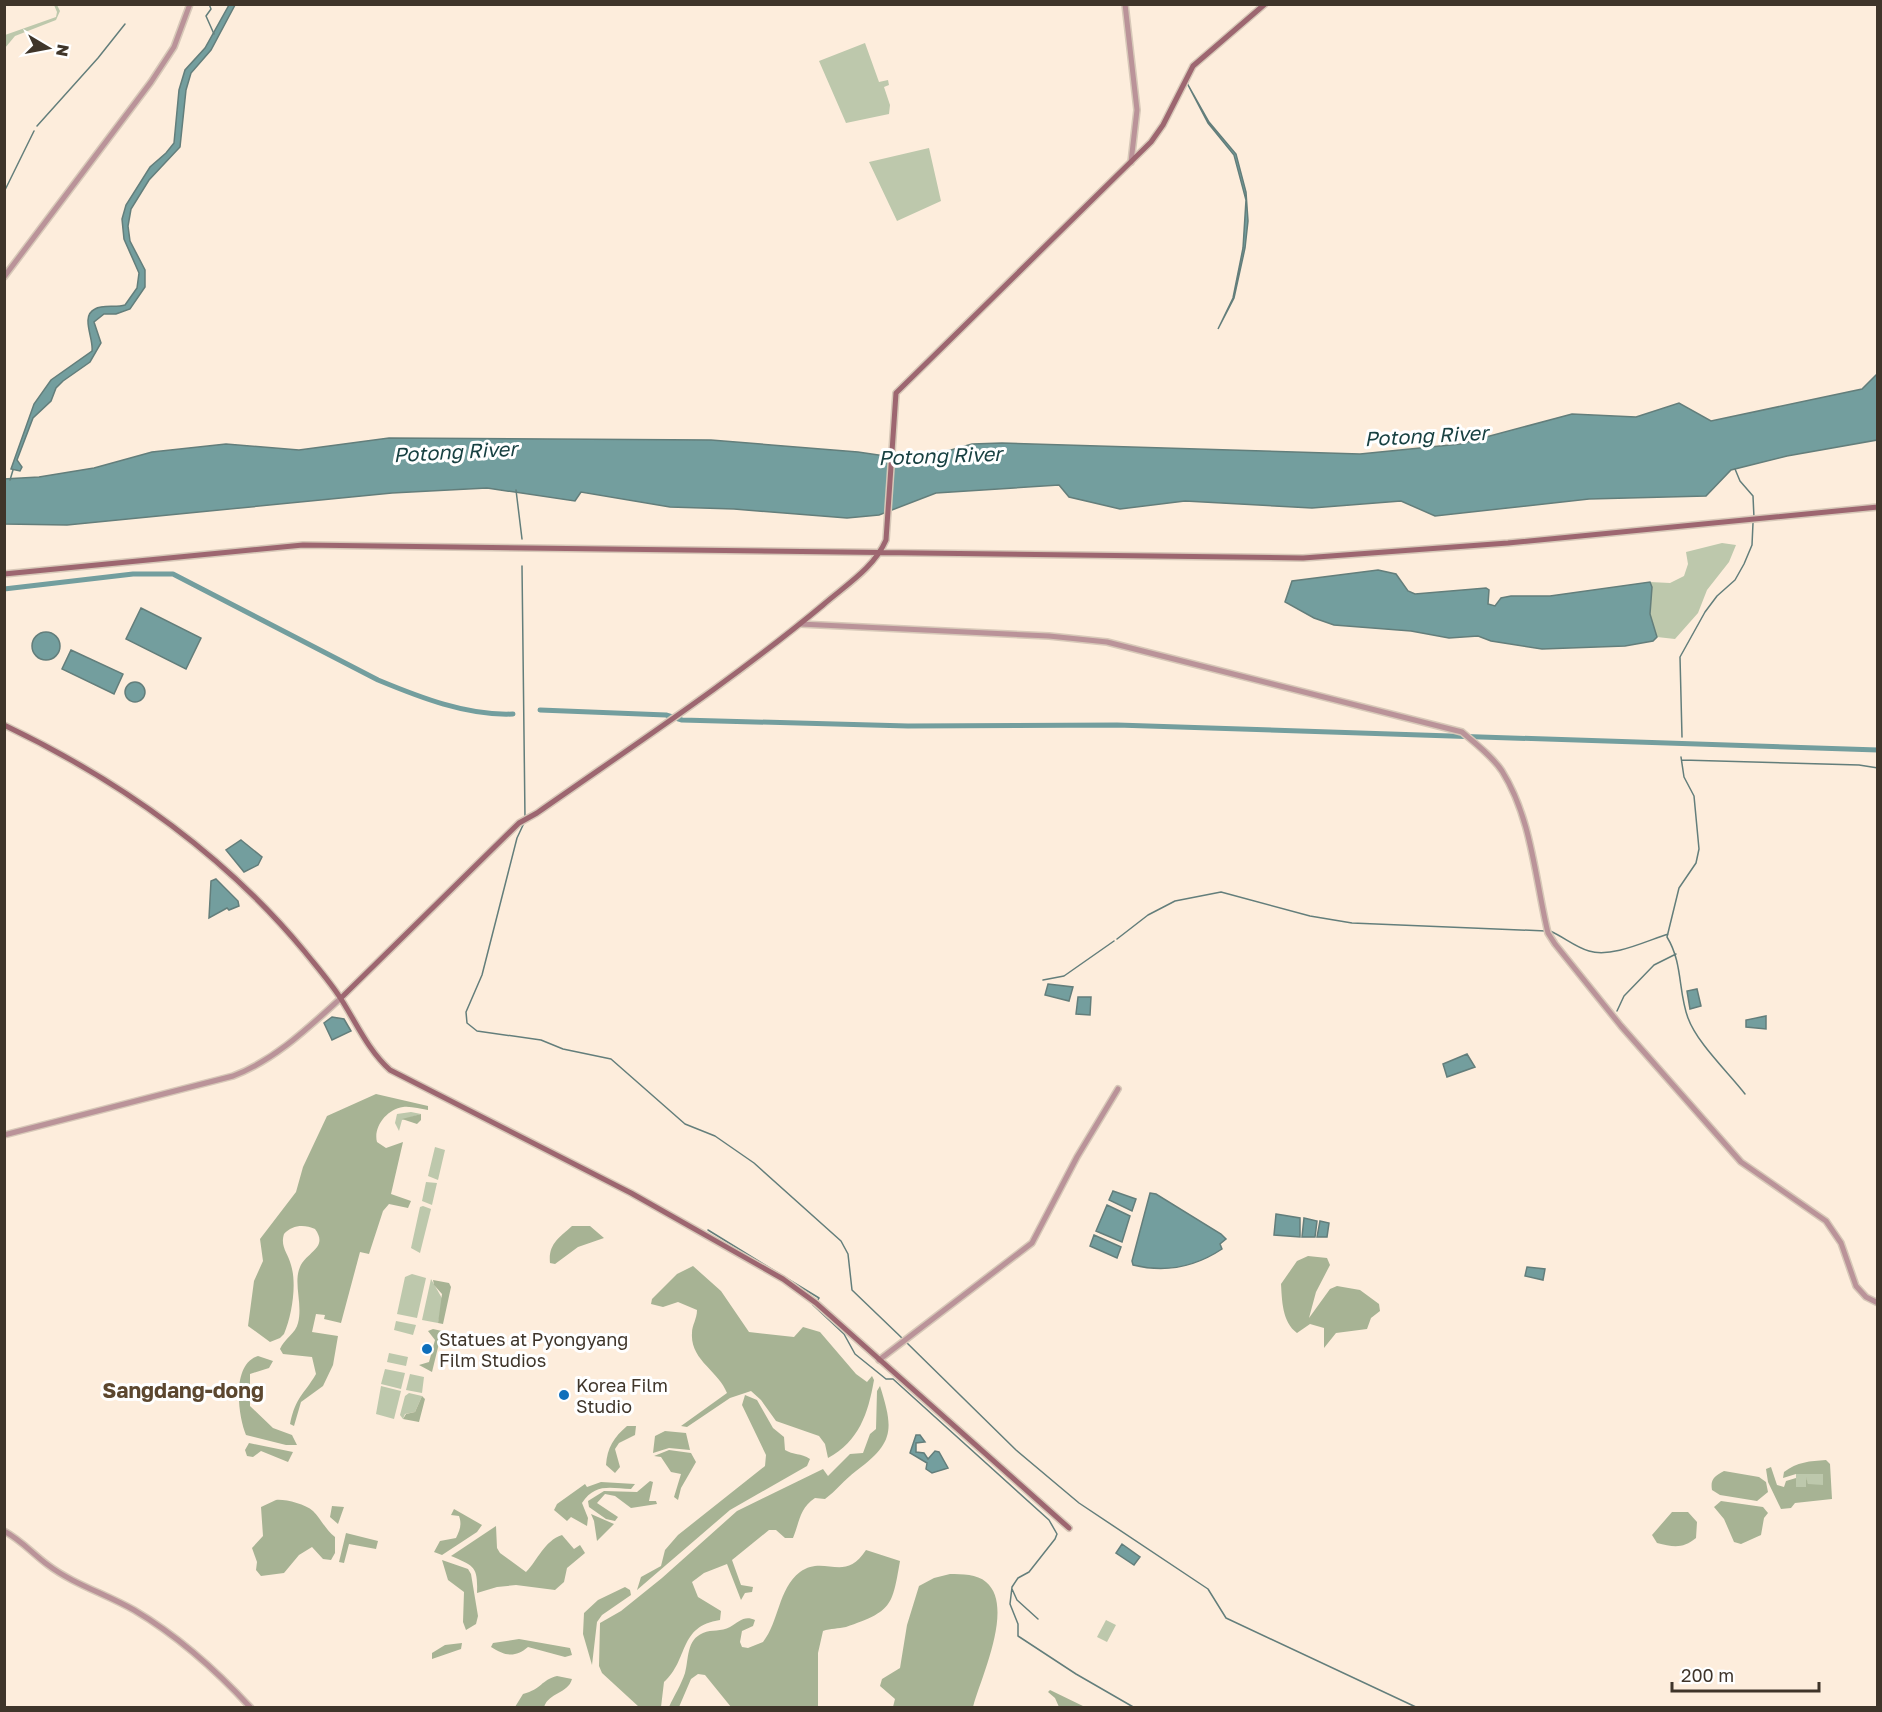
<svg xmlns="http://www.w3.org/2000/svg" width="1882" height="1712" font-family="'Golos Text',sans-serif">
<rect width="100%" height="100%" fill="#fdeddc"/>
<path fill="#bdc8ac" d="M54,5h3l3,6 -4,9 -41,16 -10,12v-13l51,-18 1,-5z
M865,43l14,39 9,-2 1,5 -5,2 6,18 -1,9 -43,9 -27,-62z
M929,148l12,53 -44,20 -28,-59z
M1722,543l14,2 -7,17 -22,28 -9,23 -23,26 -18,-2 -7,-23 2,-27 -2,-5 20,1 14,-7 4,-12 -2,-12z
M411,1112l10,2 -19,6 -3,11 -4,-8 2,-9z
M435,1147l10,3 -7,30 -10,-4z
M426,1182l11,1 -5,22 -10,-4z
M423,1206l8,3 -11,44 -9,-5 9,-41z
M412,1274l14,4 -9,40 -20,-4 8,-37z
M431,1279l12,21 -5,23 -16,-3z
M396,1321l20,4 -3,10 -19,-5z
M389,1353l19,4 -2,9 -19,-4z
M385,1369l20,4 -4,16 -20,-5z
M410,1374l14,3 -2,16 -16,-3z
M381,1386l20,5 -7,28 -18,-5z
M409,1393l13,3 -7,16 -10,2 -2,5 -3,-4 5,-19z
M1796,1474h28v11h-16l-2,-7v9h-10z
M1106,1620l10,5 -9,17 -10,-5z"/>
<path fill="#a7b394" d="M376,1094l52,12v4c-8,-1 -17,-4 -25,-3 -16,2 -30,20 -26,35l9,6 17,-6 -12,52 20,7 -3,7 -19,-4 -6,7 -14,43 -9,-2 -19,71 -17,-4 1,-4 -9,-1 -4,18 26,4 -5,29 -10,21 -22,16 -7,24 -4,-2c6,-28 13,-28 26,-50l-4,-17 -29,-3 -3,-5c4,-10 16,-16 18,-26 5,-19 -5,-40 2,-56 6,-15 29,-19 15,-38 -11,-5 -23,-4 -31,5 -4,13 4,19 7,31 6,19 1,50 -7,69l-4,4 -10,4 -22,-16 6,-45 9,-20 -3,-22 36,-47 7,-25 24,-51z
M421,1114v6l-4,4 -15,-5z
M572,1226h18l14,12 -26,9 -23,17 -5,-1c-2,-19 9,-25 22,-37z
M1308,1256l19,2 3,7 -14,27 -7,26 21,-29 7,-3 23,4 19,14 1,7 -9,7 -4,11 -31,4 -12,15v-20l-14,-4 -13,9c-15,-11 -15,-33 -16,-49l16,-23z
M693,1266l28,25 28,41 45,5 9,-10 17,5 36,42 11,8 5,-6 2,4c-6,34 -15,61 -46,78l-3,-14 -6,-8 -43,-15 -15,-21 -10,-9 -21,7 -43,29 -6,-1 46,-33c-8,-22 -37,-33 -35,-60 0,-8 5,-14 5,-23l-19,-8 -15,5 -12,-3 1,-5 25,-25z
M433,1280l16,3 2,4 -8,37 -5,-1 4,-29 -8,-9z
M433,1329l9,2 -10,41 -13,-7 10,-3 6,-22 -7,-9z
M258,1356l15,5 -4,7 -19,6v32l23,22 19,7 5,10h-11l-40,-10c-8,-19 -15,-71 12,-79z
M880,1386c14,44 14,57 -24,85 -11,8 -20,20 -31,28l-10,-1c-16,11 -15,23 -22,40h-8l-9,-8h-7l-37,30 9,25 12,2 -1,5 -7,1 -4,7 -14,-36 -23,9 -12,9 6,15 23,14 -1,9c-42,6 -31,40 -56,62l-3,25h-22l-37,-34 -3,-7 1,-43 21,-12 41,-33 75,-67 86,-42 5,7 22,-22 13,-1 7,-19 6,-5 1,-38z
M745,1395l12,5 16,28 11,9 1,13c8,5 16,3 25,9l-3,7 -77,44 -93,80 4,-13 20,-11 4,-16 13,-15 87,-69 1,-11 -24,-50z
M422,1396l3,3 -6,23 -16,-3 3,-5 9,-2z
M627,1426h9l-1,9 -16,8 -4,6 5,18 -5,6 -9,-8c1,-17 8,-28 21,-39z
M665,1431l21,2 4,17 -21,-2 -16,5 2,-17z
M249,1443l44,9 -5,10 -27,-11 -8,6 -6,-1 -2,-6z
M669,1450l22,3 5,9 -15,26 -3,12 -4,-3 7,-23 -10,-2 -10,-15 -7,-1z
M1826,1460l4,4 2,35 -37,4 -4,5 -10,1 -13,-27 -2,-13 5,-2 6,18 7,2 2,-6 10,-3v9h10v-10l2,7 15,1v-11h-27l-13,4 1,-6c13,-10 26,-11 42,-12z
M1724,1471l35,6 7,5 2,10 -11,9 -37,-6 -8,-5c-2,-11 3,-14 12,-19z
M650,1481l3,1 -4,19h7l1,3 -26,4 -16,-12 -10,-2 -8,9 21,14 -3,4 -9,-2 -17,-12 -1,-6 16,-10 33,1z
M601,1482l34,2 -4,5c-21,-1 -36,-6 -49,14l6,15 -1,8 -16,-9 -4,4 -13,-11 3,-6 28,-20 2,3z
M276,1500c9,-1 29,4 37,11 8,8 12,18 22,26v16l-4,7 -8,-1 -11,-12 -13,8 -15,18 -23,3 -5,-6 1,-8 -5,-14 11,-12 -2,-29z
M1721,1501l42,6 5,6 -4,5 -3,17 -20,9 -7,-2 -10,-23 -10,-12z
M332,1506l12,1 -6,17 -8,-7z
M454,1509l28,16 -5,7 -35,23 -8,-3 6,-11 16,-3c4,-8 6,-14 3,-22l-8,-1z
M1672,1512h16l9,10 -1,16c-13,11 -23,9 -39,5l-5,-8z
M591,1514l23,10 -17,17 -3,-20z
M496,1526l1,22 3,5 26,19c12,-12 18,-31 36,-37l12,14 6,-4 5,8 -18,15 -3,14 -9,8 -39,-5 -19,2 -20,6c1,-27 -3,-27 -26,-37z
M346,1533l32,8 -2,8 -27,-5 -5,19 -5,-1z
M866,1550l34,11c-8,46 -8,50 -54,66 -8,2 -15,1 -23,4l-5,22v54h-87l-26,-32 -7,-1 -7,5 -12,28h-10c5,-11 12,-22 16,-34 4,-14 1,-33 18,-40 9,-4 18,-1 27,-6 9,-5 14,-12 25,-7l-2,6 -11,5 -2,11 2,5 6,1 15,-6c16,-20 15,-53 37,-70 25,-18 44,12 66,-22z
M442,1560l26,9 3,5 7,42 -2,8 -10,6 -3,-8 1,-30 -16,-12z
M950,1574c12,0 27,0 36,8 29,24 -5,95 -13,125h-80l2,-8 -15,-13 2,-7 18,-11 7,-43 12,-39 15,-8z
M625,1587l5,3 1,5 -29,20 -5,7 -5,43 -9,-31 1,-21 14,-13z
M519,1639l51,9 2,7 -7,2 -37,-10c-13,11 -23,9 -37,0l2,-4z
M462,1643l-1,6 -29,10v-6l13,-8z
M557,1676l15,3c-4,15 -23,13 -28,28h-29l8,-13c19,-5 18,-14 34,-18z
M1050,1690l35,17h-26l-4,-9 -7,-6z"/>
<path fill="#739e9e" stroke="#637e7b" stroke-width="1.5" d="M229,5h6l-24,45 -20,23 -5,17 -6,57 -31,33 -18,29 -3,17 2,15 15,29v17l-15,22 -14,5h-12l-10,8 7,21 -11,19 -27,19 -7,7 -5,13 -18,17 -16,42 5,7 -2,4 -9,-2 23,-65 17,-24 41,-29c2,-12 -12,-35 3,-42 8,-5 21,-1 30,-4l12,-17 2,-15 -15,-34 -2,-20 4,-14 24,-38 16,-14 8,-10 5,-53 6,-20 20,-22z
M1187,83l22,39 27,32 10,38 2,29 -3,27 -11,50 -16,31 15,-31 10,-50 3,-48 -12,-45 -26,-32z
M1877,374v66l-90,16 -56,14 -25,26 -117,3 -154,17 -34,-15 -89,7 -127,-7 -65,8 -51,-12 -10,-12 -123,8 -57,22 -32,3 -113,-9 -64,-2 -89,-15 -6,9 -88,-13 -95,5 -325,32 -62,-1 -1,-45 35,-2 55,-9 58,-16 74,-8 73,6 90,-12 322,2 147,12 41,6 52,-8 21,-6 30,-1 358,11 100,-10 112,-30 64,3 43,-14 32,18 151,-32z
M1378,570l18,4 12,17 7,3 71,-6 3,2 -1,14 7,2 6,-8 10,-2h39l100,-14 2,5 -2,27 7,23 -4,4 -28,5 -83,3 -51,-8 -13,-5 -29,2 -38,-7 -77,-6 -20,-7 -29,-16 7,-21z
M141,608l60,30 -15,31 -60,-30z
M32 646a14 14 0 1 1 28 0a14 14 0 1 1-28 0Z
M71,650l52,24 -9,20 -52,-25z
M125 692a10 10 0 1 1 20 0a10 10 0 1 1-20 0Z
M241,840l21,17 -4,8 -14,7 -18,-22z
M216,879l22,22 1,5 -10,4 -2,-2 -18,10 2,-37z
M1048,984l25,3 -4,14 -24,-6z
M1697,989l4,17 -11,3 -3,-18z
M1078,997h13l-1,18 -14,-1z
M1766,1016v13l-20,-2v-7z
M332,1017l12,2 7,12 -19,9 -8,-17z
M1467,1054l8,13 -28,10 -4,-13z
M1113,1191l23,8 -4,12 -23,-11z
M1150,1193l6,1 65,40 5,5 -6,5 2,5c-27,18 -57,24 -89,16l-1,-4z
M1107,1205l23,11 -8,26 -26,-11z
M1276,1214l24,4v19l-26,-2z
M1304,1218l13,3 -2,16h-13z
M1320,1221l9,2 -2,14h-10z
M1094,1235l27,12 -4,11 -27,-12z
M1527,1267l18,2 -2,11 -18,-4z
M916,1435h4l5,7 -9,1v9l8,1 4,6 7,-8 4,1 9,16 -16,5 -6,-4 1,-6 -17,-10z
M1122,1544l18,13 -6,8 -18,-12z"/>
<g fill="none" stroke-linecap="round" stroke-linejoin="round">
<path stroke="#637e7b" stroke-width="1.5" d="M209,4l2,5 -5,7 8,18
M37,126l61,-68 27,-34
M4,192l30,-61
M1735,469l5,12 13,15 1,22
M10,480l3,-10
M516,490l6,49
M522,566l3,252
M1682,737l-2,-80 25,-45 12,-16 18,-16 9,-16 8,-19 1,-22
M1681,757l3,20 10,19 5,53 -3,14 -17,25 -12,49c16,26 11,54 21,81 9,25 40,54 57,76
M1682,760l177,5 19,3
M524,823l-7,15 -35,137 -16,37 1,11 10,8 64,9 22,9 48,10 74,65 30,12 39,27 87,78 7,13 4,36 51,49
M1550,931c14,6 25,16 39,20 23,7 57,-10 79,-17
M1117,939l31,-24 27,-14 46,-9 89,24 42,7 194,8
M1043,980l21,-4 50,-35
M1617,1011l7,-15 30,-31 22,-11
M708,1230l111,68 -2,3
M813,1305l31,29 11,20 31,25h7l156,141 8,14 -2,5 -26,33 -11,6 -6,9 -2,17 8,20v12l58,38 59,34
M906,1342l110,108 63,53 129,86 18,29 192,90
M1012,1589l5,11 21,19"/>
<path stroke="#739e9e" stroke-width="5" d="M4,589l129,-15h40l205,106c41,17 89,36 135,34
M540,710l126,5 16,5 226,6 209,-1 761,25"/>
<g stroke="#d7c8b8" stroke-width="8">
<path id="tertiary" d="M1125,4l12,106 -6,52
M4,277l147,-195 23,-35 16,-43
M800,624l249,12 58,6 355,90c14,12 30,24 40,39 30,48 33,108 46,162l7,11 66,82 120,136 85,59 15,22 15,43 10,11 12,6
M4,1135l229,-59c42,-16 75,-48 108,-78
M879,1360l153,-117 45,-86 41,-68
M4,1531c17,9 29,23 44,34 25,19 58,29 86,45 44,26 82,60 117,98"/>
</g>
<g stroke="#d7c8b8" stroke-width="8">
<path id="secondary" d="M4,574l299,-29 1000,13 205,-15 370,-36
M4,725c115,55 220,129 301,227 12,15 26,31 36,47 16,25 27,51 49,71l241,123 152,86 33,24 253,225
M341,998l178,-175 18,-10c97,-68 196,-133 286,-208 23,-20 51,-37 63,-65l10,-147 255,-251 12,-17 30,-59 72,-62"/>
</g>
<use href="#tertiary" stroke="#ba9399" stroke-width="5"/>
<use href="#secondary" stroke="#9d6670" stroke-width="5"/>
</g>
<g fill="#0f6fbb" stroke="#fff" stroke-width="2">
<circle cx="427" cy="1349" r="6"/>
<circle cx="564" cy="1395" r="6"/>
</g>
<g text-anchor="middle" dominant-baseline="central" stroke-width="6" stroke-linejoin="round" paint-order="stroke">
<g font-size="18" fill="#3f352a" stroke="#fff" text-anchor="start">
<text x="439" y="1339">Statues at Pyongyang<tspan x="439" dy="21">Film Studios</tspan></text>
<text x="576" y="1385">Korea Film<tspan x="576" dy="21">Studio</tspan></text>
</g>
<g font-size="20" font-style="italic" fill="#184142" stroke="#fff">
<text transform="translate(1426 435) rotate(-3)">Potong River</text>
<text transform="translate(455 451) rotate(-3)">Potong River</text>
<text transform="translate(940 455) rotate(-2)">Potong River</text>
</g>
<g font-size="21" font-weight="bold" fill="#5c472f" stroke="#fff">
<text x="183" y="1390">Sangdang-dong</text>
</g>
</g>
<rect width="1882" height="1712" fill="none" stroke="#3f352a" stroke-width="12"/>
<g transform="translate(48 48) rotate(100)" stroke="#ffffff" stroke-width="4.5" paint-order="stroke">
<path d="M0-4.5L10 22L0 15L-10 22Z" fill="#3f352a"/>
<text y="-9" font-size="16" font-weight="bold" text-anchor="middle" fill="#3f352a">N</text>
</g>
<path d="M1672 1682v9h147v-9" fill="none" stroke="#3f352a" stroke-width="3"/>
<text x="1681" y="1682" font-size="18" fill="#3f352a" stroke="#ffffff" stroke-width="4.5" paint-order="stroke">200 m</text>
</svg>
